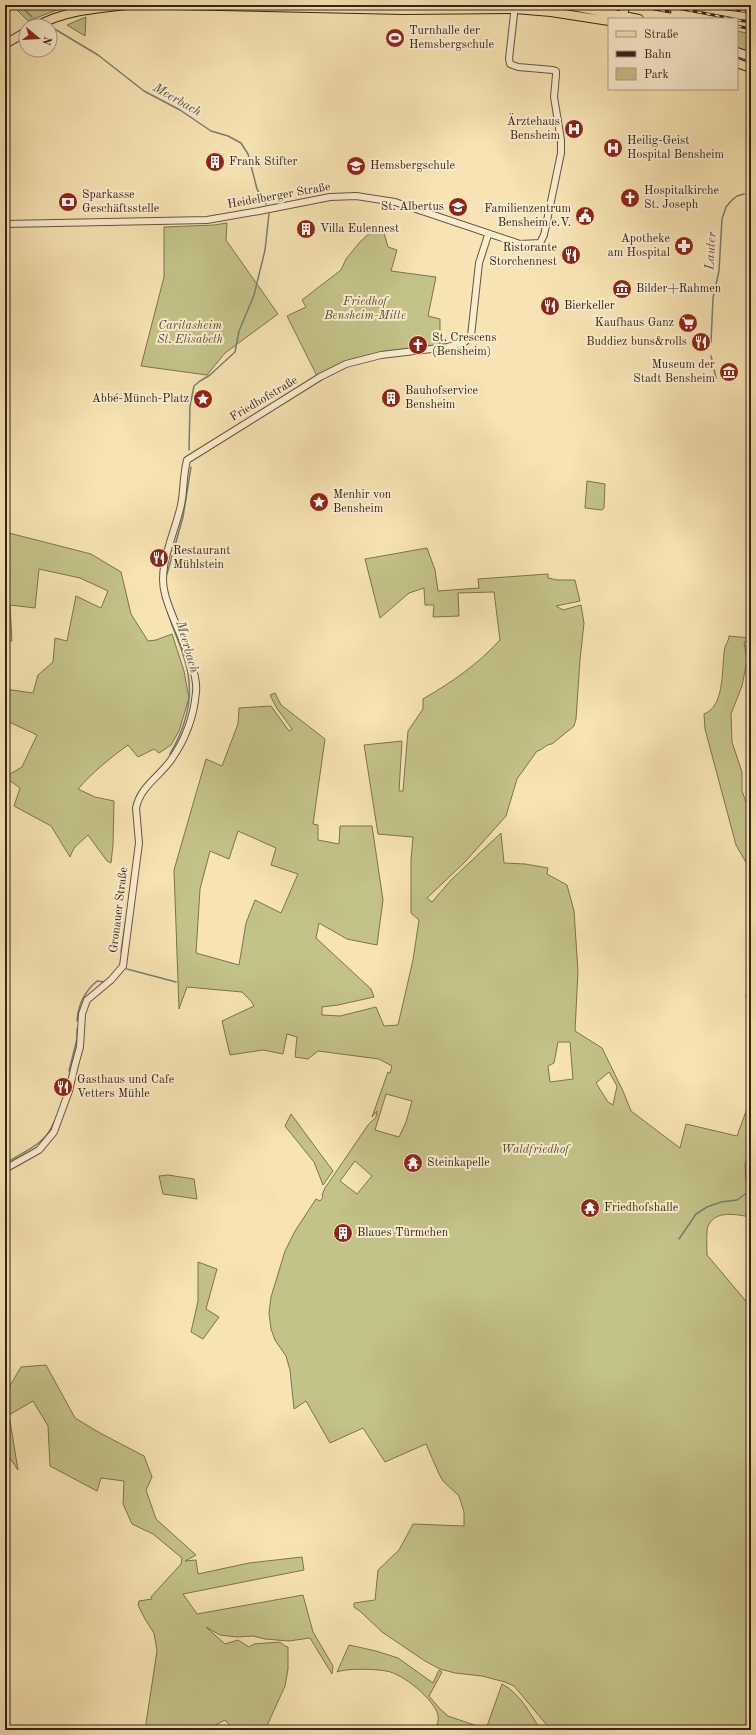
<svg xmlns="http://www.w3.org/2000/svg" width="756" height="1735" font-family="'Old Standard TT',serif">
<rect width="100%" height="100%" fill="#f7e3b3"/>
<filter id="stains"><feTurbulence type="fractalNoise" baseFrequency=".005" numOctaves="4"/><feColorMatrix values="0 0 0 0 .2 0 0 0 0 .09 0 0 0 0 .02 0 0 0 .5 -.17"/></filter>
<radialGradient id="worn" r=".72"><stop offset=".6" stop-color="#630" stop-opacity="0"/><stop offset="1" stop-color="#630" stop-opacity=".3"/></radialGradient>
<path fill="#c3c288" stroke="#7c7350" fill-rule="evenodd" d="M6,5h64l-42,16 -14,-14z
M86,17l-1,19 -18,-11z
M737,31l14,3v21l-14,-5z
M227,223l-1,17 52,74 -53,39 -18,22 -66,-9 23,-89v-50l50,-2z
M382,226l6,21 9,3 -6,21 45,6 -8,39 12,3v26l-55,7 -68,24 -30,-60 19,-9 -4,-7 39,-30 5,-11 13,-16 15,-14z
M587,481l18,3 -1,24 -2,2 -17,-2z
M5,532l86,22 30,18 10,42 17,27 8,-1 16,-6 12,37 5,27 -10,33 -8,14 -12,8 -5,-4 -16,8 -10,-12c-18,13 -35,27 -50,44l17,8 19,4 -1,44 -2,18 -4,-2 -19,-26 -14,13 -4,9 -19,-31 -37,-20 6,-18 -15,-11 17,-10 15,-32 -32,-15v-31l28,4 5,-18 15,-13 2,-24 12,3 9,-45 25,12 7,-17 -28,-13 -41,-9 -4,39 -25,-3 2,36h-7z
M427,548l8,22 3,21 41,-3 -1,-9 70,-5v4l9,2h18l5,21 -24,5 7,4 18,-5 3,18 -4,37 -4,59 -2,7 -22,18c-6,0 -9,6 -15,7l-20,28 -11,37 -42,47 -37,35 5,4 19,-22 50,-47 3,30 21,1 23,4 -1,6 20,11 7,26 4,60 -3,60 27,17 21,43 8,20 49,37 6,-24 51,12 12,-33 2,-21v66l-6,16 1,18 5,-1v36c-14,-2 -35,-8 -43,9 -2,5 -1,22 -1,29l44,52v423h-200l-37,-44 -9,-4 -23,-6 -27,-3 -15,-4 -15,-8 -43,-29 -21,-20 -7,-5v-4l21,-3 3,-30 21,-20 14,-26 51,2v-14l-5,-16 -16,-15 -4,-7 -13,-30 -41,18 -22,-34 -33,15 -24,-42 -12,8 -4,-39 -4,-14 -11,-16 -4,-11 -2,-16 2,-16 14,-46 10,-20 21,-32 4,2 3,-4 -1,-2 3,-7 43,-63 8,-8 1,-6 -5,6 16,-45 2,1 2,-7 -13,-7 -61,-8 -10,8 -13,-2 2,-20 -10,-3 -4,20 -20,-4 -33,5 -8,-34 32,-15 -3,-5 -9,-9 -55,-5 -8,22 -5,-139 32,-111 16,7 16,-42 1,-16 32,-2 18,25 3,-2 -16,-22 -6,-12 5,-2 6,12 44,34 -12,85 5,1v15l21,4 1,-18h32l11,74 -6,45 -30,-6 -28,-16 -3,15 55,51 3,8 -36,8 -16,2v8l18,1 36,-9 8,19 14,-1 15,-65 6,-40 -8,-7v-53l2,-23 -35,-3 -14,-89 38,-4 -3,50h4l5,-60 15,-22v-10c29,-17 54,-34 77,-59l-6,-48 -36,1 1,23 -26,1 1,-12h-9l-1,-17 -15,5 -29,25 -15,-59zM238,831l38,17 -5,17 27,9 -17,39 -26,-13 -9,23 -7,42 -43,-12 4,-64 10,-38 19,8zM558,1042h12l3,37 -23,3 -2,-16 6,-3zM609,1072l8,14 -4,19 -5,-3 -12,-19zM386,1094l26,7 -6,21 -7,15 -24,-7zM355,1161l17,15 -15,18 -17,-13z
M729,636l22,2v2l-7,2 3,18 -5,26 -11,28 1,28 10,30v19l9,25v55l-15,-26 -31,-116 -1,-15c22,-8 17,-48 21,-67 1,-3 4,-7 4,-11z
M751,979v79l-5,-63z
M291,1114l42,57 -10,14 -9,-23 -29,-36z
M168,1175l26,4 3,20 -34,-5 -4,-18z
M198,1262l19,7 -11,40 13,8 -16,22 -12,-7 7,-31z
M46,1365l29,53 25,15 44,23 8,21 -6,13 10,29 40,36 -11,6 11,-1 2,14 51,-11 53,-6 2,13 -121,24 14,20 106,-19 10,37 20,34 -1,8 -22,-36 -21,3 -24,-2 -12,-3 -16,1 -17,-2 -14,-8 19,17 13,-4 11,7 5,-3 26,-2 5,4 3,1v22l-3,17 -20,44h-31l-9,-10 -19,10h-61l12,-79 -3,-18 -9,-14 -7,-14 1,-4 13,-2 -1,-2 30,-33 1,-6 -29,-24 -21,-10 -9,-20 1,-23 -23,-3 -4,13 -47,-25 -2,-40 -15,-25 -24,14 9,55 -13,-19v-57l16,-27z
M349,1645l27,6 22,7 35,25 6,-13 3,2 -13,24 11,13 8,7 38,13 16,-45c19,10 27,29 39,46h-105c1,-5 3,-10 2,-15 -4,-16 -36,-42 -52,-44 -10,-2 -40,-3 -49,1z"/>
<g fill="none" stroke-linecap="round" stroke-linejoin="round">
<path stroke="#738072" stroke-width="1.5" d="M20,5l12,12
M53,28l45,27 46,36 36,19 31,21 17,5 13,7 7,11 9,35 9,15
M711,342l2,-44 6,-27 3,-52 4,-12 5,-6 6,-5 7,-2
M711,356l5,22
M189,450l1,-44 4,-20 6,-5 10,-6 25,-23 4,-21 15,-36 11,-45 4,-36
M167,574l16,-57 8,-50
M168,613c6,20 17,40 20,61 5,28 -4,56 -18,80h1
M121,952l5,-33
M127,969l49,13
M77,1021c1,-17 7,-29 20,-40l7,1
M69,1071l8,-32v-10
M5,1164c18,-13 40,-18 49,-42
M679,1239l17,-25 11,-7 14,-5 16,-2 14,-10"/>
<g stroke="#655440" stroke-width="8">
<path id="tertiary" d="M5,224l202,-4 52,-9 71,-14 26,-1 39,6 125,42 20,-1 4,-8 17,-82v-13l-7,-43 2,-22v-4l-3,-1 -35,-3 -8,-3 -1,-5 6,-54
M5,1169l34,-19 15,-18 15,-41 6,-26 5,-18 2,-33 5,-14 24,-20 12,-14 16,-123 -3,-35c4,-21 23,-31 35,-48 14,-20 23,-44 25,-68 3,-25 -25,-72 -31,-98 -8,-27 10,-61 16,-89 3,-14 2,-30 6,-45l133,-83 26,-13 35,-9 67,-8 17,-5 6,-6 8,-73 9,-28"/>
</g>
<g stroke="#342419" stroke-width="10">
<path id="primary" d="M174,5l230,5 111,-1 36,3 58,9
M567,5l72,14
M622,19l3,-12
M37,26c26,-15 61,-18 90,-21
M5,44l21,-12
M737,52l14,5
M737,63l14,5"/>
</g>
<use href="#tertiary" stroke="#faedce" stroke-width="6"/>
<use href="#primary" stroke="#f7e3b3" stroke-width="8"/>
<g stroke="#342419" stroke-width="3">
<path id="rail" d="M634,5l36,7
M662,5l72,14
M696,5l55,7
M737,20l14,2
M737,26l14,3"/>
</g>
<use href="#rail" stroke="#faedce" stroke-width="1.5" stroke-dasharray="4.5" stroke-linecap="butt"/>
</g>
<defs>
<g id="stadium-disc" transform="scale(1)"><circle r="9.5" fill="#8f2418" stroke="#faedce"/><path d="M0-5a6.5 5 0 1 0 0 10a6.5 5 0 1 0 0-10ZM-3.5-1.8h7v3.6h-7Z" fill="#fff"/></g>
<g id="hospital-disc" transform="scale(1)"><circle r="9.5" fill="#8f2418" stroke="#faedce"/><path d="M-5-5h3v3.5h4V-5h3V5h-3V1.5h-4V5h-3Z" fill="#fff"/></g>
<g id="building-disc" transform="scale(1)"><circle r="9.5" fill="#8f2418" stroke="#faedce"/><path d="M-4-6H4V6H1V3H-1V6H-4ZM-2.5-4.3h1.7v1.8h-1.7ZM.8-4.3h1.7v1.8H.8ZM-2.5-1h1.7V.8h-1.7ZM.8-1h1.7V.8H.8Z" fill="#fff"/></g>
<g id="school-disc" transform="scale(1)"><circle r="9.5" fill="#8f2418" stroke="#faedce"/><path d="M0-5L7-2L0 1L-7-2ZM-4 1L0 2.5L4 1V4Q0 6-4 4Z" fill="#fff"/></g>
<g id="church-disc" transform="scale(1)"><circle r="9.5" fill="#8f2418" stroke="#faedce"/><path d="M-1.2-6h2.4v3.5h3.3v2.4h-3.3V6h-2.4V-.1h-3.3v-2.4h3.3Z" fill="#fff"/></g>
<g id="bank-disc" transform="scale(1)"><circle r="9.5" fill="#8f2418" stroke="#faedce"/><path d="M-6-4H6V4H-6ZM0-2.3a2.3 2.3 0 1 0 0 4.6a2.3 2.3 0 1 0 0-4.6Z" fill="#fff"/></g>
<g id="civic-disc" transform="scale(1)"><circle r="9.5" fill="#8f2418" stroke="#faedce"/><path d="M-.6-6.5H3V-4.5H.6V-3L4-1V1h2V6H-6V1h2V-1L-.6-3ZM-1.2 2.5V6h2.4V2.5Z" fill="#fff"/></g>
<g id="pharmacy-disc" transform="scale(1)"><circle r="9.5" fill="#8f2418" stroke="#faedce"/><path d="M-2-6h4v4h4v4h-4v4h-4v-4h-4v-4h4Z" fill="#fff"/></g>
<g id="restaurant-disc" transform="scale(1)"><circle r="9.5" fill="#8f2418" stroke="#faedce"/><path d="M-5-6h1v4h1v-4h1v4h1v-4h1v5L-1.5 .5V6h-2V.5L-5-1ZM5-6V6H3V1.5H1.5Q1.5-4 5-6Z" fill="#fff"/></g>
<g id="museum-disc" transform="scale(1)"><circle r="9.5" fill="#8f2418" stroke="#faedce"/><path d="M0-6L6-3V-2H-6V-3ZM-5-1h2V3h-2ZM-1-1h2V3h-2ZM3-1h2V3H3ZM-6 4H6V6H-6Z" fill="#fff"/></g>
<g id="supermarket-disc" transform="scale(1)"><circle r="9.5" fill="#8f2418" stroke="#faedce"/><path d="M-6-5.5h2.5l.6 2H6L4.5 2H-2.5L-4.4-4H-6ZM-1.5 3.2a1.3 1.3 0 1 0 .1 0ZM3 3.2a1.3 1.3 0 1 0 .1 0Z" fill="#fff"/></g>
<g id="sight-disc" transform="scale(1)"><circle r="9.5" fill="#8f2418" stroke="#faedce"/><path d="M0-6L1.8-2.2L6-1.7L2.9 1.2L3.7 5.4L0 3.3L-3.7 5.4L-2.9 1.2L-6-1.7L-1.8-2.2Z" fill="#fff"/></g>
<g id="temple-disc" transform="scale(1)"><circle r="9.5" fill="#8f2418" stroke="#faedce"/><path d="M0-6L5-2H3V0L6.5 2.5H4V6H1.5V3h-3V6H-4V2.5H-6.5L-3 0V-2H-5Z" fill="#fff"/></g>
</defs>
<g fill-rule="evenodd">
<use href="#stadium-disc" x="395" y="38"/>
<use href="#hospital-disc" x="574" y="129"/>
<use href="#hospital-disc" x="613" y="148"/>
<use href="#building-disc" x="215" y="162"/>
<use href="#school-disc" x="356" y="166"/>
<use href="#church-disc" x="630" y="198"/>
<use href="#bank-disc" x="68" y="202"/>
<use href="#school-disc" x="458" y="207"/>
<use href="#civic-disc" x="585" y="216"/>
<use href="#building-disc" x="306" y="229"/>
<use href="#pharmacy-disc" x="684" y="246"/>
<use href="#restaurant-disc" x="571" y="255"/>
<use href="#museum-disc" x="622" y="289"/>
<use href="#restaurant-disc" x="550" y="306"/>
<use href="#supermarket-disc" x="688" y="323"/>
<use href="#restaurant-disc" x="701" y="342"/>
<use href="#church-disc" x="418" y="345"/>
<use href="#museum-disc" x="729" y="372"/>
<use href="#building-disc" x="391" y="398"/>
<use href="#sight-disc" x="203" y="399"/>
<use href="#sight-disc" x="319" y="502"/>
<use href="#restaurant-disc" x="159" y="558"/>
<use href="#restaurant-disc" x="63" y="1087"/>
<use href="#temple-disc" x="413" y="1163"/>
<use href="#temple-disc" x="590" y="1208"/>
<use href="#building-disc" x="343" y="1233"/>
</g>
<g text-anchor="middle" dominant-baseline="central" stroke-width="4" stroke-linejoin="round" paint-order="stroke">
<g font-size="12" fill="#342419" stroke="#faedce" text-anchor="start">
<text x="409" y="31">Turnhalle der<tspan x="409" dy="14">Hemsbergschule</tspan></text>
<text x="560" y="122" text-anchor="end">Ärztehaus<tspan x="560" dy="14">Bensheim</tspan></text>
<text x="627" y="141">Heilig-Geist<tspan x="627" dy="14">Hospital Bensheim</tspan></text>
<text x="229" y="162">Frank Stifter</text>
<text x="370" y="166">Hemsbergschule</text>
<text x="644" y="191">Hospitalkirche<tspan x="644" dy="14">St. Joseph</tspan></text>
<text x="82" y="195">Sparkasse<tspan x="82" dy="14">Geschäftsstelle</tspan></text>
<text x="444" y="207" text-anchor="end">St. Albertus</text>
<text x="571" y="209" text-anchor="end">Familienzentrum<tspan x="571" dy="14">Bensheim e.V.</tspan></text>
<text x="320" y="229">Villa Eulennest</text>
<text x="670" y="239" text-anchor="end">Apotheke<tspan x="670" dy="14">am Hospital</tspan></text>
<text x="557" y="248" text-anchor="end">Ristorante<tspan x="557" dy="14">Storchennest</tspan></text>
<text x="636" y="289">Bilder+Rahmen</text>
<text x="564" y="306">Bierkeller</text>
<text x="674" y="323" text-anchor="end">Kaufhaus Ganz</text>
<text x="432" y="338">St. Crescens<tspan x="432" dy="14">(Bensheim)</tspan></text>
<text x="687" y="342" text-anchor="end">Buddiez buns&amp;rolls</text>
<text x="715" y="365" text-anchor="end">Museum der<tspan x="715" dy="14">Stadt Bensheim</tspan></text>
<text x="405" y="391">Bauhofservice<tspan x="405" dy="14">Bensheim</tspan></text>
<text x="189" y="399" text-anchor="end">Abbé-Münch-Platz</text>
<text x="333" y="495">Menhir von<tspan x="333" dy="14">Bensheim</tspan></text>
<text x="173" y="551">Restaurant<tspan x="173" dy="14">Mühlstein</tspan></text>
<text x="77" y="1080">Gasthaus und Cafe<tspan x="77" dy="14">Vetters Mühle</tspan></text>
<text x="427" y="1163">Steinkapelle</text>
<text x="604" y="1208">Friedhofshalle</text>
<text x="357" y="1233">Blaues Türmchen</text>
</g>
<g font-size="12" fill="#342419" stroke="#faedce">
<text transform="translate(279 196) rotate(-10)">Heidelberger Straße</text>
<text transform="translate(264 399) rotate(-31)">Friedhofstraße</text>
<text transform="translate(119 910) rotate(-83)">Gronauer Straße</text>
</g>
<g font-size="12" font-style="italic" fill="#584c35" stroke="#faedce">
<text x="365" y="302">Friedhof<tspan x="365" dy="14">Bensheim-Mitte</tspan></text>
<text x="190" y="326">Caritasheim<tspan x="190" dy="14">St. Elisabeth</tspan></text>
<text x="535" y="1150">Waldfriedhof</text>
</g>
<g font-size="13" font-style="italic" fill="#545246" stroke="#faedce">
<text transform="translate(177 100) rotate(30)">Meerbach</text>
<text transform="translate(711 251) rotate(-86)">Lauter</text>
<text transform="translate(187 647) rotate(74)">Meerbach</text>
</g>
</g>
<rect width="756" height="1735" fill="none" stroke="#f7e3b3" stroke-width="20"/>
<rect x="6" y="6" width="744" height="1723" fill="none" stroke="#342419" stroke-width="2"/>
<rect x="10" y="10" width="736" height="1715" fill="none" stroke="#342419"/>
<rect x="608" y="18" width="130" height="72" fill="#faedce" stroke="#ab9d86"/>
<rect x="616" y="31" width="20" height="6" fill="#f7e3b3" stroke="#ab9d86"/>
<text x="644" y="38" font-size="12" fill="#342419">Straße</text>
<rect x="616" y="51" width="20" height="6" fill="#342419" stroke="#ab9d86"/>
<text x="644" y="58" font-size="12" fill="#342419">Bahn</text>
<rect x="616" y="68" width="20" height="12" fill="#c3c288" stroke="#ab9d86"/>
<text x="644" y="78" font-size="12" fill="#342419">Park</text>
<g transform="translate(38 38) rotate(108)"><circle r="19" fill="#faedce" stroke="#ab9d86"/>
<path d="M0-3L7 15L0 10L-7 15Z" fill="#8f2418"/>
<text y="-6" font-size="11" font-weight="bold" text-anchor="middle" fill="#342419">N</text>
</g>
<rect width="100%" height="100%" filter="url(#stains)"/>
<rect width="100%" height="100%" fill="url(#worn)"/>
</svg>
